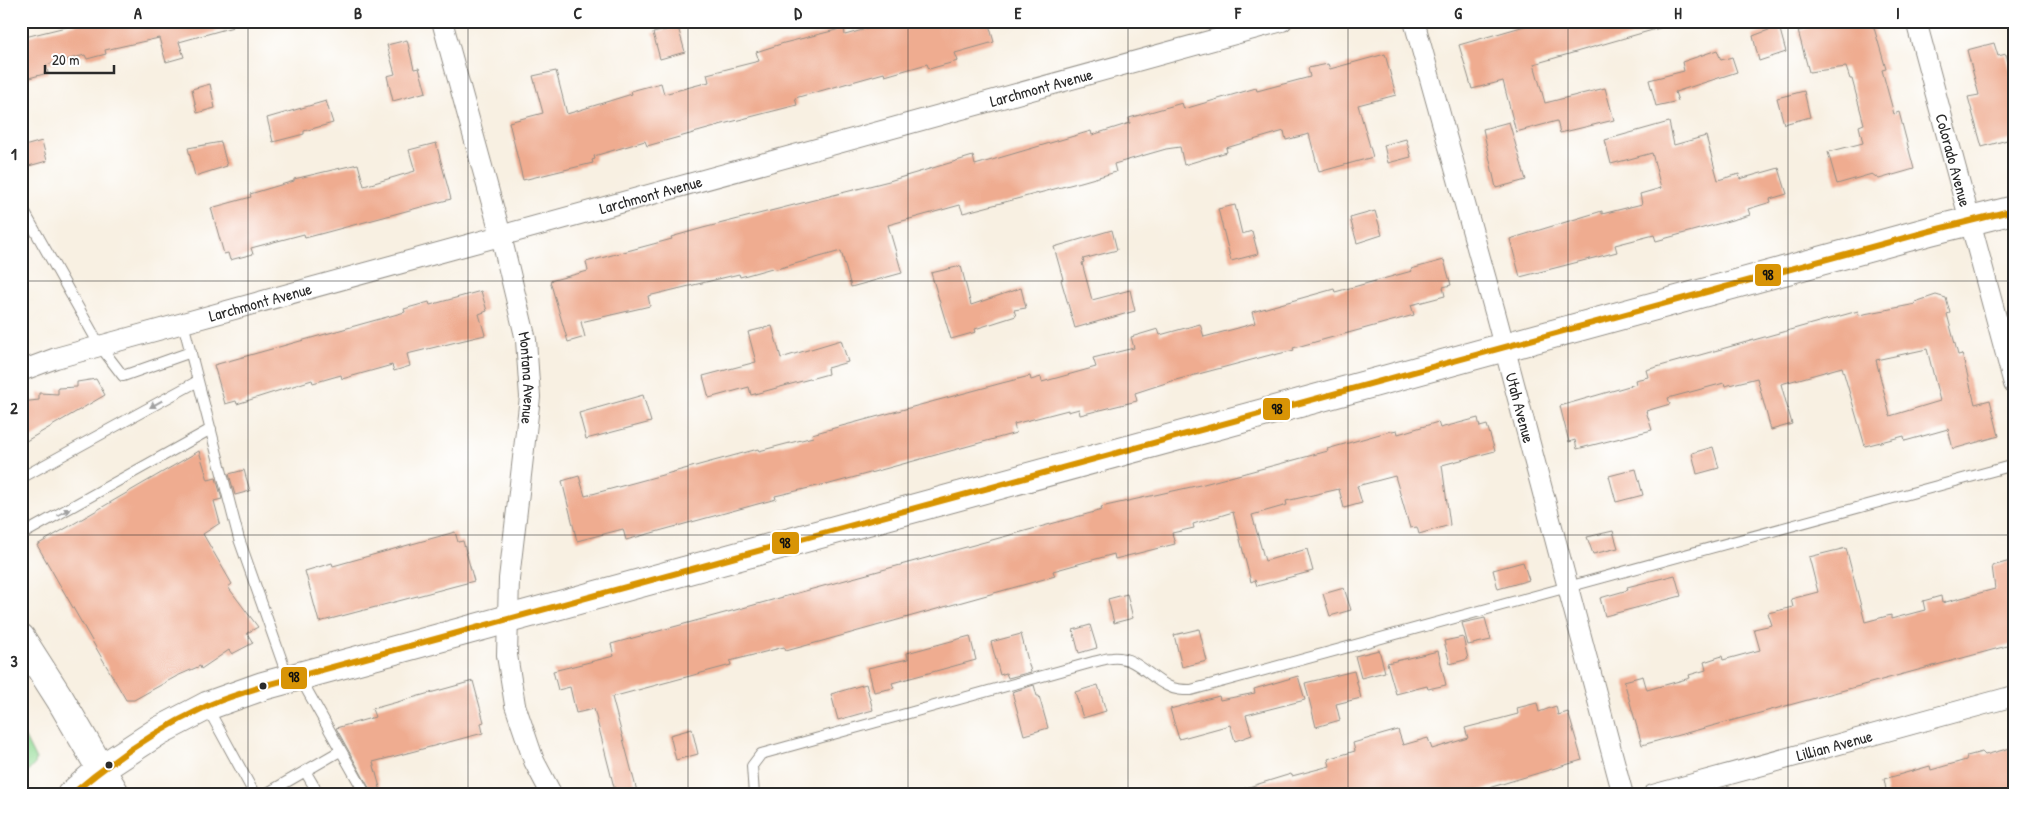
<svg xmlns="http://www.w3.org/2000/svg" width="2035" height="816" font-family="'Patrick Hand',sans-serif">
<rect width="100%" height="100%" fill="#fff"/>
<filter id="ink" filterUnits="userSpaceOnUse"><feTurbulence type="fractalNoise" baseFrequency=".02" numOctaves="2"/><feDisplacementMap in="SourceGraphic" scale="10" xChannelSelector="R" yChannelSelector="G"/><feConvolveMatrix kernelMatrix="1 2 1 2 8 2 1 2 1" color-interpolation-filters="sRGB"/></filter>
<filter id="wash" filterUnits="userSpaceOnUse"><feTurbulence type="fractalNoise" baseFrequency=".0096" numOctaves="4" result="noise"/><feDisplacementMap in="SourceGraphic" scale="20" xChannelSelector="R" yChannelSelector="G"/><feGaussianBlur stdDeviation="1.12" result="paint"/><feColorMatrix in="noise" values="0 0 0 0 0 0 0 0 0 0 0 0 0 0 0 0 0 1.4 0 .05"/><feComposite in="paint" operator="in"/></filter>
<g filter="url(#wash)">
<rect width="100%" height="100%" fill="#f8f0e2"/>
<path fill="#94dc97" stroke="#608461" d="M21,730l15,30 -1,4 -14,15z"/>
<g id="blocks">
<path fill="#efac90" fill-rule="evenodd" d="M90,21h142l1,6 -54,15 5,15 -18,5 -7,-24 -54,12 1,4 -19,5 -2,-4 -39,10 2,8 -27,7v-42z
M894,21h94l6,21 -39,11 3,8 -29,8 -2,-5 -42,12 -1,-3 -89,25 2,7 -82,21v1l-68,19 -2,-5 -51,15 1,3 -3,1 1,3 -70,17 -14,-58 34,-9 -10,-37 23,-5 11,43 65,-20 -1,-3 30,-8 3,11 45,-12 -2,-8 52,-13 -3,-9 28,-9 60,-15 1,7z
M1542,21h120l1,6 -129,37 11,39 60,-15 9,32 -54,13 -3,-12 -41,11 -13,-51 -31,8 -13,-44z
M1834,21h38l14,48 -4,1 12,44 5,-2 15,57 -35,10 -7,-5 -35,10 -9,-32 35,-9 -4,-17 5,-2 -12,-45h-2l-4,-12 -37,5 -11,-41z
M1779,26l7,26 -27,9 -6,-25z
M678,27l7,25 -25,7 -7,-26z
M407,40l7,29 5,-1 7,24 -33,9 -6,-25 8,-2 -8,-29z
M1994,43l4,13 8,-2 8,31v53l-32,9 -14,-50 11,-2 -12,-45z
M1717,50l4,10 11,-3 5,15 -62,20 3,9 -22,5 -7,-26 35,-9 -2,-9z
M1385,54l11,41 -38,10 15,52 -54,15 -10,-38 -23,6 -2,-9 -58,17 1,4 -43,13 -4,-18 -14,2 -52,15 2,8 -35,10 -118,31 -3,-8 -72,20 14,48 -51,14 -10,-36 -68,19 -1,-2 -32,9 -1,-3 -91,22 2,10 -69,16 4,15 -17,5 -18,-61 38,-10 -2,-9 86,-23 -1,-2 32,-9 186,-47 84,-25 2,9 116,-34 1,4 38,-12 -1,-5 53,-15 2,6 72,-21 1,3 53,-14 -2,-9 20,-4 2,5z
M210,84l5,24 -18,5 -5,-24z
M1804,91l6,26 -26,7 -7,-26z
M326,101l7,22 -29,8v3l-31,8 -6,-24z
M1509,122l17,58 -30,8 -13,-59z
M1669,122l5,23 32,-9 12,44 21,-6 1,5 39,-11 8,26 -17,5 1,3 -23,7 2,6 -94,26 -2,-6 -39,10 2,7 -97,25 -10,-38 92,-28v3l40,-10 -2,-10 21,-6 -9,-35 -41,11 -6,-24z
M1406,139l5,18 -23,6 -4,-18z
M42,141l5,20 -22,6 -4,-20z
M221,142l6,24 -32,10 -7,-28z
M436,143l15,56 -146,39 -1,-4 -53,14 2,6 -23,6 -2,-7 -4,1 -13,-46 40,-11 -1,-3 44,-13v-2l64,-15 6,22 51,-15 -6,-21z
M1235,205l7,29 10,-3 6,23 -27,7 -13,-52z
M1375,211l7,24 -25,8 -7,-25z
M1112,230l5,20 -34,9 1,3 -2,1 10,37 38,-10 5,21 -60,17 -14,-48 2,-1 -9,-32z
M1444,260l7,25 -8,2 2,9 -34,9 3,10 -121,33 1,2 -20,5v-1l-102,27 -37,12 2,8 -57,14 -1,-6 -11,3v-2l-54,14 2,9 -190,52v-1l-51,12 1,3 -150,41 -3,-11 -46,12 -15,-60 17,-5 6,20 173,-47 1,2 54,-14 -1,-3 190,-51 28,-7 1,4 10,-3 1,5 54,-15 -3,-9 41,-10 -3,-11 27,-8 2,6 40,-11 4,13 34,-9 17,-5 -3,-11 82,-23 1,3 77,-21 -1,-2z
M961,266l10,39 50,-17 5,20 -12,2 2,6 -41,13 1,3 -25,7 -20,-66z
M481,291l6,20 -8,3 6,21 -78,19 3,12 -16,5 -2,-6 -50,14 -1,-4 -28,8 -1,-3 -75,24 -1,-3 -11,3 -11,-39 191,-53 -1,-3 25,-7 1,3z
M1936,295l10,3 4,15 -3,1 11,41 4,-1 13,50 15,-4 9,36 -46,13 -5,-20 -43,12 -1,-5 -39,10 -23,-79 -61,17 11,40 -21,6 -14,-52 -32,8 -1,-3 -56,15 2,6 -24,7 6,19 -75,19 -2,-9 -6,2 -9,-36 76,-22 -1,-4 13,-3 -2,-7 212,-59 1,4 57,-11 -1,-2zM1927,349l13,52 -50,15 -14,-56z
M772,326l9,32 60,-18 7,22 -21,6 1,6 -77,21 -2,-8 -40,11 -6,-22 53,-14 -8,-30z
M96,379l9,16 -84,49v-42l18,-2v-7l19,1v-6l19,-1v-5z
M643,395l8,27 -65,17 -7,-26z
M1478,418l2,9 7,-2 8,26 -53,14 8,60 -31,9 -2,-7 -7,1 -15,-52 -38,10 5,17 -18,5 -5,-19 -53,12 1,4 -35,10 13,46 42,-12 6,22 -56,15 -2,-6 -4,2 -18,-70 -40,12 1,4 -22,5 3,11 -60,15 -1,-5 -61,17 2,5 -229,64 -40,11 -2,-4 -54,14 1,4 -119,32 26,98h-22l-22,-86 -18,4 -6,-26 -12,3 -5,-19 61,-15 -3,-12 491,-134 -1,-3 99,-22 128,-34 -1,-2 60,-17 10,-2 1,4 40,-12 2,6z
M1713,447l6,21 -22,6 -5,-21z
M199,451l9,29 8,-2 6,21 -8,2 6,22 -17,11 29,50 -4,3 30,40 -11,6 6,10 -21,11 -3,-4 -28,19 -1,-3 -23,10 -43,24h-8l-89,-155z
M1636,469l7,26 -27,7 -7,-26z
M244,470l6,21 -15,4 -6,-21z
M1613,531l5,17 -25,6 -6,-17z
M455,532l3,10 5,-1 11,40 -155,41 -14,-51 27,-8 1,3z
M1846,548l19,74 26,-7v4l34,-9 -2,-9 18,-5 1,7 53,-14 -3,-23 22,-6v84l-372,101 -18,-64 19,-5 4,14 43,-12 -1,-3 17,-5 -2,-8 18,-6 1,4 37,-10 -6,-21 18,-4 -4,-12 25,-6 -2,-8 27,-7 -9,-35z
M1523,562l6,18 -31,9 -5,-19z
M1675,575l6,21 -76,20 -5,-18 28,-8 -1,-3z
M1344,588l7,22 -21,6 -7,-22z
M1127,594l6,24 -19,5 -6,-24z
M1485,618l6,22 -23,5 -6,-22z
M1090,625l7,23 -18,5 -6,-23z
M1199,629l8,32 -25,6 -8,-32z
M1021,634l10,38 -23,6 -2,-5 -6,2 -9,-33z
M970,636l6,24 -84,23 2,5 -20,4 -6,-24 40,-9 -1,-6z
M1463,637l5,22 -18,5 -6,-23z
M1379,650l6,22 -24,6 -6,-22z
M1438,651l8,34 -18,4 -1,-3 -31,8 -9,-31z
M1354,671l7,27 -25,6 4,16 -24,7 -11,-44z
M1298,676l7,24 -59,15 6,20 -17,6 -5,-16 -51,14 -9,-30 49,-13 1,4 35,-7 -1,-4z
M473,681l11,41 -3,1 2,10 -110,29 9,33h-9l-37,-67 39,-11 -3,-8z
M866,684l7,26 -35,10 -7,-26z
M1034,685l3,11h2l9,32 -24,7 -12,-43z
M1098,685l8,26 -23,7 -8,-26z
M1537,703l2,9 17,-6 2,9 10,-3 14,48 -100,30 -22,5h-220l-1,-5 52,-16 1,2 38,-10 -2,-7 27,-8 -2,-8 45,-13 5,15 25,-7 4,11 36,-11 -3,-10 53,-14 -1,-6z
M692,729l6,25 -22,6 -6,-25z
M2014,747v48h-127l-3,-16 46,-13 1,4 35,-10 1,-4 15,-4 3,3z"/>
</g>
</g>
<g filter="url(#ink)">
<use href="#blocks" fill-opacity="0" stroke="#928e86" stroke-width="1"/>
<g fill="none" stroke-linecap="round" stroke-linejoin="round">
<g stroke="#928e86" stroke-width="12">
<path id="lane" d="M21,206l79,140 23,30 68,-24
M183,323l56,216 49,139
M21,478l177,-97
M21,535l190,-106
M299,676l67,119
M207,707l48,88
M305,771l14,24
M264,795l76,-44
M754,795l-2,-29 9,-12 332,-92c6,-1 13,-4 19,-4 25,-2 36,19 56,28 7,4 15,4 23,4l823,-225"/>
</g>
<g stroke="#928e86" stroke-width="22">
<g id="street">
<path id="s1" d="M442,21l59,215 25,104 4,57 -21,182 -2,76 8,50 19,56 18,34"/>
<path id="s2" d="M1414,21l81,291 128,483"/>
<path id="s3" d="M1916,21l98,363"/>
<path id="s4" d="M21,371l35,-13 1226,-337"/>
<path id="s5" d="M1653,795l361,-99"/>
</g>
</g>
<g stroke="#928e86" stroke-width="30">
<path id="secondary" d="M101,769l58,-38 48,-25 56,-20 1667,-455 84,-21"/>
</g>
<g stroke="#928e86" stroke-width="30">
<path id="primary" d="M21,638l39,61 56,96
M71,795l30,-26"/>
</g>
<use href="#lane" stroke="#fff" stroke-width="10"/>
<use href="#street" stroke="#fff" stroke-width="20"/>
<use href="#secondary" stroke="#fff" stroke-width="28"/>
<use href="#primary" stroke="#fff" stroke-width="28"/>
<g stroke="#fff" stroke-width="10">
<path id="bus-1" d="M71,795c41,-35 85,-65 134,-88 18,-9 39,-14 58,-21l1667,-455 84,-21"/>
</g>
<use href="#bus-1" stroke="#d89406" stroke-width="6"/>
</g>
<defs><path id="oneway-solid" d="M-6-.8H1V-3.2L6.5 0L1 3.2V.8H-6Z" transform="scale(1.25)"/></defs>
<g fill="#a0a0a0">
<use href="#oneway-solid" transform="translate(156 404) rotate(151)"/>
<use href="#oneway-solid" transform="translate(64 512) rotate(-29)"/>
</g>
</g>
<path fill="none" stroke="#2b2b2b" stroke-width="1" stroke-opacity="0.55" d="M248,21v774M468,21v774M688,21v774M908,21v774M1128,21v774M1348,21v774M1568,21v774M1788,21v774M21,281h1993M21,535h1993"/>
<g fill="#2b2b2b" stroke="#fff" stroke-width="2">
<circle cx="263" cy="686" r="4.5"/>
<circle cx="109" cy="765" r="4.5"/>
</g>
<g text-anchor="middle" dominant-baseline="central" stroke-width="4" stroke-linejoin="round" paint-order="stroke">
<g font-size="16" fill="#2b2b2b" stroke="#fff">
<text stroke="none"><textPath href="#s4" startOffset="1059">Larchmont Avenue</textPath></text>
<text stroke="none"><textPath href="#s3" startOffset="144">Colorado Avenue</textPath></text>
<text stroke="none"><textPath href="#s4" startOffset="654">Larchmont Avenue</textPath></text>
<text stroke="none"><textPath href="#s4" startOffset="249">Larchmont Avenue</textPath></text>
<text stroke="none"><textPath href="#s1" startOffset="368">Montana Avenue</textPath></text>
<text stroke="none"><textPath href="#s2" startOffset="401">Utah Avenue</textPath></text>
<text stroke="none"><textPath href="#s5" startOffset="188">Lillian Avenue</textPath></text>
</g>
</g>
<g stroke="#fff" stroke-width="2">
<rect x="1754" y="263" width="28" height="24" rx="5" fill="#d89406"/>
<rect x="1262" y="397" width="29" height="24" rx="5" fill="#d89406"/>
<rect x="771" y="531" width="29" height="24" rx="5" fill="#d89406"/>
<rect x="280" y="666" width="28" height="24" rx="5" fill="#d89406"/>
</g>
<g font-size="14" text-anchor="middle" font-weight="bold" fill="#111">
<text x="1768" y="280">98</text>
<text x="1277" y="414">98</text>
<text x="785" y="548">98</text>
<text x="294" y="682">98</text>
</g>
<rect width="2035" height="816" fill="none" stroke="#fff" stroke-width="55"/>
<path d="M45 65v8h69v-8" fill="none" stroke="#2b2b2b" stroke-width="2.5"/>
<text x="52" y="65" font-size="15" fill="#2b2b2b" stroke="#ffffff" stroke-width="4" paint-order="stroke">20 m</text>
<rect x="28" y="28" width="1980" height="760" fill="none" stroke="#2b2b2b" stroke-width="2"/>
<g font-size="16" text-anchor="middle" font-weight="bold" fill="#2b2b2b">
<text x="138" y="19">A</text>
<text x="358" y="19">B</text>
<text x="578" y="19">C</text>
<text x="798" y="19">D</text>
<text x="1018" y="19">E</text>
<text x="1238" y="19">F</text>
<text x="1458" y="19">G</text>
<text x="1678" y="19">H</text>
<text x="1898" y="19">I</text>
<text x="14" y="160">1</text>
<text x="14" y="414">2</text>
<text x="14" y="667">3</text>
</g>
</svg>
